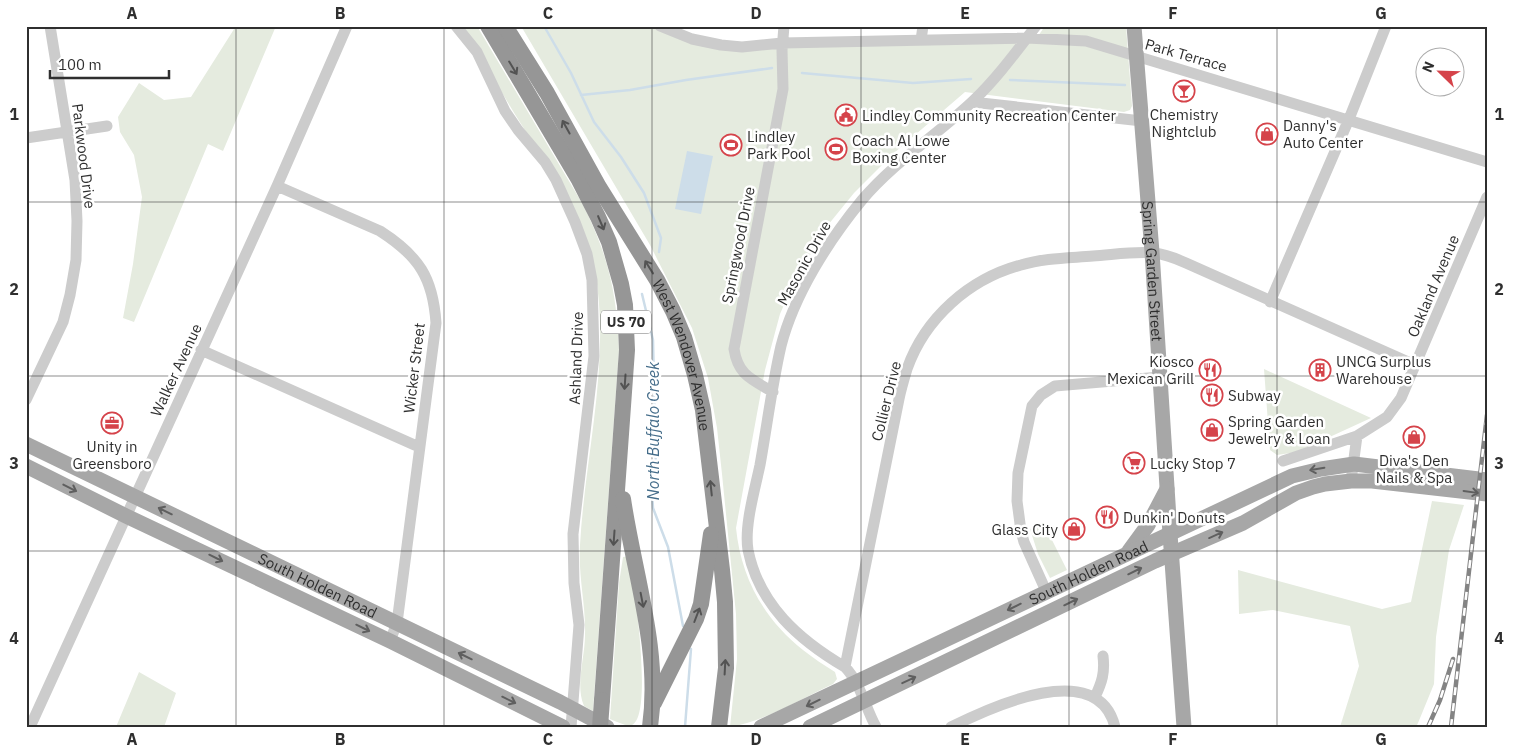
<svg xmlns="http://www.w3.org/2000/svg" width="1513" height="753" font-family="'IBM Plex Sans',sans-serif">
<rect width="100%" height="100%" fill="#fff"/>
<path fill="#e5ebdf" d="M236,26h40l-53,125 -15,-7 -74,178 -11,-4 10,-54 9,-67 -8,-42 -14,-23 -2,-15 21,-34 25,17 27,-3z
M463,26h14l105,177c26,51 35,90 37,147l-26,361 -9,-5c-9,-21 1,-48 1,-71 1,-30 -7,-59 -5,-90 5,-91 31,-183 15,-274 -9,-55 -44,-98 -72,-144 -21,-33 -40,-67 -60,-101z
M521,26h131l37,16 201,3 144,-3 11,-16h81l6,80 -2,4 -6,2 -159,-20 -71,61 -40,40 -26,32 -34,57 -14,32 -15,56 -29,158c5,50 28,91 67,122 10,8 21,15 32,22l2,7 -4,5c-32,15 -68,37 -103,43l7,-68 -1,-45 -14,-140 -5,-46 -9,-50 -16,-50 -42,-83z
M1264,369l107,49 -74,34 -20,3 -7,-5z
M1432,501l32,4 -15,45 -13,87 -2,47 -16,39 -2,4h-76l19,-61 -9,-40 -77,-16 -34,4 -1,-44 144,39 29,-7z
M1043,522l24,48 -17,8 -12,-24 -8,-25z
M630,556c3,24 24,159 2,169 -5,2 -17,-4 -22,-6l9,-136 4,-26z
M139,672l37,21 -12,34h-48z"/>
<path fill="#cddde9" d="M687,151l26,5 -12,58 -26,-5z"/>
<g fill="none" stroke-linecap="round" stroke-linejoin="round">
<path stroke="#cddde9" stroke-width="2.5" d="M544,26l27,47 23,49 27,35 23,36 17,45 -2,14
M802,73l111,10 58,-4
M1010,80l115,5
M581,95l49,-5 56,-10 86,-12
M642,294l11,46 3,130 -4,23 1,15 15,39 15,79
M685,727l6,-78"/>
<path stroke="#ccc" stroke-width="11" d="M456,26l21,26 28,59 13,19 27,32 11,18 19,42 12,32 5,26 2,76 -21,178 1,49 5,42 -8,102
M660,26l32,13 29,6 21,2 40,-4 245,-5 59,3 401,121
M921,40l2,-14
M972,102l170,19
M26,138l81,-12
M277,186l103,45c39,25 53,47 56,92l-39,300 -7,18
M1270,302l79,-183 37,-93
M201,350l218,97
M773,392c-22,-13 -35,-17 -39,-43l49,-260 -1,-39 2,-24
M26,400l37,-78 7,-27 6,-35 1,-39 -2,-41 -25,-154
M1283,461l74,-25 30,-19 14,-19 86,-201
M1351,481l6,-45
M1046,591l-22,-49 -3,-11 -4,-30 1,-28 14,-67 9,-11 14,-9 105,-9
M845,667l54,-268c2,-10 5,-20 8,-30 18,-51 62,-90 114,-104 23,-7 48,-7 72,-9 18,-1 42,-5 61,-3 11,1 21,5 32,10l229,102
M1095,697c7,-15 10,-24 8,-41
M30,727l247,-541 70,-160
M876,727c-11,-20 -15,-43 -31,-60 -46,-27 -86,-62 -97,-117 -4,-24 7,-61 12,-85 7,-39 12,-80 21,-119 13,-51 48,-106 81,-146 32,-38 75,-65 111,-99 24,-23 43,-49 63,-75
M951,727c40,-20 147,-70 164,0"/>
<g stroke="#a7a7a7" stroke-width="15">
<path id="s1" d="M1134,26l18,226 18,282 14,193"/>
<path id="s2" d="M26,444l534,258 47,25"/>
<path d="M26,466l100,50 264,125 173,86"/>
<path d="M1129,551l19,-26 19,-36"/>
<path id="s3" d="M761,727l531,-251 29,-7 33,-5 133,16"/>
<path d="M810,727l345,-166 88,-38 53,-30 17,-6 12,-3 26,-3h21l115,13"/>
</g>
<g stroke="#969696" stroke-width="16">
<path d="M488,26l91,154 19,37 11,25 12,42 4,21 2,45 -25,350"/>
<path id="s4" d="M505,26l42,67 52,94 58,93 16,31 11,26 11,38 8,35 19,160 3,32 1,66 -7,59"/>
<path d="M623,499c11,75 38,151 27,228"/>
<path d="M654,703l42,-84 5,-15 10,-70"/>
</g>
<g stroke="#848484" stroke-width="4.5">
<path id="rail" d="M1428,727l12,-27 13,-41
M1451,727l36,-312"/>
</g>
<use href="#rail" stroke="#fff" stroke-width="2.5" stroke-dasharray="8" stroke-linecap="butt"/>
<path stroke="#969696" stroke-width="16" d="M600,727l2,-27"/>
</g>
<defs><path id="oneway-shaft" d="M-6 0H5M1.5-3L5.5 0L1.5 3" fill="none" stroke-width="1.6" stroke-linecap="round" stroke-linejoin="round" transform="scale(1.25)"/></defs>
<g stroke="#535353">
<use href="#oneway-shaft" transform="translate(513 68) rotate(59)"/>
<use href="#oneway-shaft" transform="translate(566 127) rotate(-119)"/>
<use href="#oneway-shaft" transform="translate(601 223) rotate(67)"/>
<use href="#oneway-shaft" transform="translate(649 267) rotate(-122)"/>
<use href="#oneway-shaft" transform="translate(625 382) rotate(94)"/>
<use href="#oneway-shaft" transform="translate(711 488) rotate(-96)"/>
<use href="#oneway-shaft" transform="translate(614 538) rotate(94)"/>
<use href="#oneway-shaft" transform="translate(642 600) rotate(79)"/>
<use href="#oneway-shaft" transform="translate(697 615) rotate(-69)"/>
<use href="#oneway-shaft" transform="translate(725 667) rotate(-87)"/>
</g>
<g stroke="#5f5f5f">
<use href="#oneway-shaft" transform="translate(1317 469) rotate(170)"/>
<use href="#oneway-shaft" transform="translate(70 488) rotate(27)"/>
<use href="#oneway-shaft" transform="translate(1471 492) rotate(8)"/>
<use href="#oneway-shaft" transform="translate(165 511) rotate(-154)"/>
<use href="#oneway-shaft" transform="translate(1216 535) rotate(-24)"/>
<use href="#oneway-shaft" transform="translate(216 558) rotate(26)"/>
<use href="#oneway-shaft" transform="translate(1135 571) rotate(-26)"/>
<use href="#oneway-shaft" transform="translate(1071 602) rotate(-26)"/>
<use href="#oneway-shaft" transform="translate(1014 607) rotate(154)"/>
<use href="#oneway-shaft" transform="translate(363 628) rotate(26)"/>
<use href="#oneway-shaft" transform="translate(465 656) rotate(-154)"/>
<use href="#oneway-shaft" transform="translate(909 680) rotate(-25)"/>
<use href="#oneway-shaft" transform="translate(509 700) rotate(26)"/>
<use href="#oneway-shaft" transform="translate(813 703) rotate(154)"/>
</g>
<path fill="none" stroke="#2f2f2f" stroke-width="1" stroke-opacity="0.55" d="M236,26v701M444,26v701M652,26v701M861,26v701M1069,26v701M1277,26v701M26,202h1461M26,376h1461M26,551h1461"/>
<defs>
<g id="bar-ring" transform="scale(1.125)"><circle r="9.5" fill="#fff" stroke="#d5434a" stroke-width="1.5"/><path d="M-6-5H6L.8 .8V4.5H3.5V6h-7V4.5H-.8V.8Z" fill="#d5434a"/></g>
<g id="civic-ring" transform="scale(1.125)"><circle r="9.5" fill="#fff" stroke="#d5434a" stroke-width="1.5"/><path d="M-.6-6.5H3V-4.5H.6V-3L4-1V1h2V6H-6V1h2V-1L-.6-3ZM-1.2 2.5V6h2.4V2.5Z" fill="#d5434a"/></g>
<g id="shop-ring" transform="scale(1.125)"><circle r="9.5" fill="#fff" stroke="#d5434a" stroke-width="1.5"/><path d="M-5-2.5h2.3a2.7 3.5 0 0 1 5.4 0H5L5.5 6h-11ZM-1.5-2.5h3a1.5 2.3 0 0 0-3 0Z" fill="#d5434a"/></g>
<g id="stadium-ring" transform="scale(1.125)"><circle r="9.5" fill="#fff" stroke="#d5434a" stroke-width="1.5"/><path d="M0-5a6.5 5 0 1 0 0 10a6.5 5 0 1 0 0-10ZM-3.5-1.8h7v3.6h-7Z" fill="#d5434a"/></g>
<g id="restaurant-ring" transform="scale(1.125)"><circle r="9.5" fill="#fff" stroke="#d5434a" stroke-width="1.5"/><path d="M-5-6h1v4h1v-4h1v4h1v-4h1v5L-1.5 .5V6h-2V.5L-5-1ZM5-6V6H3V1.5H1.5Q1.5-4 5-6Z" fill="#d5434a"/></g>
<g id="building-ring" transform="scale(1.125)"><circle r="9.5" fill="#fff" stroke="#d5434a" stroke-width="1.5"/><path d="M-4-6H4V6H1V3H-1V6H-4ZM-2.5-4.3h1.7v1.8h-1.7ZM.8-4.3h1.7v1.8H.8ZM-2.5-1h1.7V.8h-1.7ZM.8-1h1.7V.8H.8Z" fill="#d5434a"/></g>
<g id="office-ring" transform="scale(1.125)"><circle r="9.5" fill="#fff" stroke="#d5434a" stroke-width="1.5"/><path d="M-6-3h4V-5.5h4V-3h4V5H-6ZM-1-4.5V-3h2v-1.5ZM-6 0V1H6V0Z" fill="#d5434a"/></g>
<g id="supermarket-ring" transform="scale(1.125)"><circle r="9.5" fill="#fff" stroke="#d5434a" stroke-width="1.5"/><path d="M-6-5.5h2.5l.6 2H6L4.5 2H-2.5L-4.4-4H-6ZM-1.5 3.2a1.3 1.3 0 1 0 .1 0ZM3 3.2a1.3 1.3 0 1 0 .1 0Z" fill="#d5434a"/></g>
</defs>
<g fill-rule="evenodd">
<use href="#bar-ring" x="1184" y="91"/>
<use href="#civic-ring" x="846" y="115"/>
<use href="#shop-ring" x="1267" y="134"/>
<use href="#stadium-ring" x="731" y="145"/>
<use href="#stadium-ring" x="836" y="149"/>
<use href="#restaurant-ring" x="1210" y="370"/>
<use href="#building-ring" x="1320" y="370"/>
<use href="#restaurant-ring" x="1212" y="395"/>
<use href="#office-ring" x="112" y="423"/>
<use href="#shop-ring" x="1212" y="430"/>
<use href="#shop-ring" x="1414" y="437"/>
<use href="#supermarket-ring" x="1134" y="463"/>
<use href="#restaurant-ring" x="1107" y="517"/>
<use href="#shop-ring" x="1074" y="529"/>
</g>
<g text-anchor="middle" dominant-baseline="central" stroke-width="5" stroke-linejoin="round" paint-order="stroke">
<rect fill="#fff" stroke="#6d6d6d" stroke-width="1" x="601" y="310.5" width="50" height="23" rx="4"/>
<g font-size="14" font-weight="bold" fill="#2f2f2f">
<text x="626" y="322">US 70</text>
</g>
<g font-size="15" fill="#2f2f2f" stroke="#fff">
<text transform="translate(1186 55) rotate(16)">Park Terrace</text>
<text transform="translate(84 156) rotate(83)">Parkwood Drive</text>
<text transform="translate(738 245) rotate(-79)">Springwood Drive</text>
<text transform="translate(804 263) rotate(-61)">Masonic Drive</text>
<text stroke="none"><textPath href="#s1" startOffset="246">Spring Garden Street</textPath></text>
<text transform="translate(1433 286) rotate(-67)">Oakland Avenue</text>
<text stroke="none"><textPath href="#s4" startOffset="376">West Wendover Avenue</textPath></text>
<text transform="translate(576 358) rotate(-88)">Ashland Drive</text>
<text transform="translate(414 368) rotate(-83)">Wicker Street</text>
<text transform="translate(176 370) rotate(-65)">Walker Avenue</text>
<text transform="translate(886 401) rotate(-76)">Collier Drive</text>
<text stroke="none"><textPath href="#s3" startOffset="362">South Holden Road</textPath></text>
<text stroke="none"><textPath href="#s2" startOffset="324">South Holden Road</textPath></text>
</g>
<g font-size="15" fill="#2f2f2f" stroke="#fff" text-anchor="start">
<text x="1184" y="114" text-anchor="middle">Chemistry<tspan x="1184" dy="17">Nightclub</tspan></text>
<text x="862" y="115">Lindley Community Recreation Center</text>
<text x="1283" y="125">Danny's<tspan x="1283" dy="17">Auto Center</tspan></text>
<text x="747" y="136">Lindley<tspan x="747" dy="17">Park Pool</tspan></text>
<text x="852" y="140">Coach Al Lowe<tspan x="852" dy="17">Boxing Center</tspan></text>
<text x="1194" y="361" text-anchor="end">Kiosco<tspan x="1194" dy="17">Mexican Grill</tspan></text>
<text x="1336" y="361">UNCG Surplus<tspan x="1336" dy="17">Warehouse</tspan></text>
<text x="1228" y="395">Subway</text>
<text x="1228" y="421">Spring Garden<tspan x="1228" dy="17">Jewelry &amp; Loan</tspan></text>
<text x="112" y="446" text-anchor="middle">Unity in<tspan x="112" dy="17">Greensboro</tspan></text>
<text x="1414" y="460" text-anchor="middle">Diva's Den<tspan x="1414" dy="17">Nails &amp; Spa</tspan></text>
<text x="1150" y="463">Lucky Stop 7</text>
<text x="1123" y="517">Dunkin' Donuts</text>
<text x="1058" y="529" text-anchor="end">Glass City</text>
</g>
<g font-size="16" font-style="italic" fill="#456d8a" stroke="#fff">
<text transform="translate(653 431) rotate(-90)">North Buffalo Creek</text>
</g>
</g>
<rect width="1513" height="753" fill="none" stroke="#ffffff" stroke-width="55"/>
<g transform="translate(1440 72) rotate(293)"><circle r="24" fill="#ffffff" stroke="#acacac"/>
<path d="M0-4L9 19L0 12L-9 19Z" fill="#d5434a"/>
<text y="-8" font-size="14" font-weight="bold" text-anchor="middle" fill="#2f2f2f">N</text>
</g>
<path d="M50 70v8h119v-8" fill="none" stroke="#2f2f2f" stroke-width="2.5"/>
<text x="58" y="70" font-size="15" fill="#2f2f2f" stroke="#ffffff" stroke-width="4" paint-order="stroke">100 m</text>
<rect x="28" y="28" width="1458" height="698" fill="none" stroke="#2f2f2f" stroke-width="2"/>
<g font-size="16" text-anchor="middle" font-weight="bold" fill="#2f2f2f">
<text x="132" y="19">A</text>
<text x="340" y="19">B</text>
<text x="548" y="19">C</text>
<text x="756" y="19">D</text>
<text x="965" y="19">E</text>
<text x="1173" y="19">F</text>
<text x="1381" y="19">G</text>
<text x="14" y="120">1</text>
<text x="1499" y="120">1</text>
<text x="14" y="295">2</text>
<text x="1499" y="295">2</text>
<text x="14" y="469">3</text>
<text x="1499" y="469">3</text>
<text x="14" y="644">4</text>
<text x="1499" y="644">4</text>
<text x="132" y="745">A</text>
<text x="340" y="745">B</text>
<text x="548" y="745">C</text>
<text x="756" y="745">D</text>
<text x="965" y="745">E</text>
<text x="1173" y="745">F</text>
<text x="1381" y="745">G</text>
</g>
</svg>
